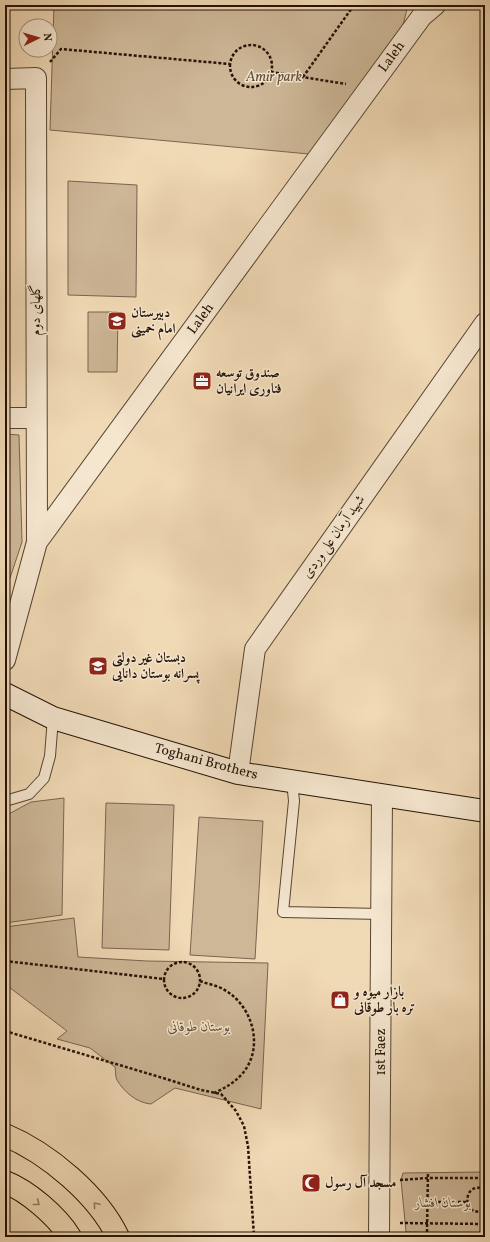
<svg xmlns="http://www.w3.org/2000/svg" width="490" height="1242" font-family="Vollkorn,Amiri,serif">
<rect width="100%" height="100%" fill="#f0d9b5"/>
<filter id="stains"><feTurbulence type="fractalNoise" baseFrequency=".005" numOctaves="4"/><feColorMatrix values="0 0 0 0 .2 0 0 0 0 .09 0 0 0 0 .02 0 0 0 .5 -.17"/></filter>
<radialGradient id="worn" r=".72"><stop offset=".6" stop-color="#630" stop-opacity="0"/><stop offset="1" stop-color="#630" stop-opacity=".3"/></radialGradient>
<path fill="#cdb797" stroke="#78644e" d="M54,5h354l-5,20 -94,129 -259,-24z
M68,181l69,4 -1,112 -68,-2z
M88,312h30l-1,60h-29z
M5,434l14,1 3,107 -17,51z
M64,798l-2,117 -57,8v-107l26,-14z
M106,803l68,2 -5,145 -67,-2z
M199,817l64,4 -8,138 -65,-4z
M74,918l4,39 69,4 121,2 -7,146 -86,-21 -24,16c-14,-1 -27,-12 -34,-24 -2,-3 -1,-9 -2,-13l-25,-19 -33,-9 10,-8 -62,-47v-57z
M485,1172v61l-79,-1 -5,-52 2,-7z"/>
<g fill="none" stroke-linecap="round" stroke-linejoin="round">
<g stroke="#564431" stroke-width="12">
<path id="lane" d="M292,781l2,20 -11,111 99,2
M5,801l24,-7 15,-16 6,-22 3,-38"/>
</g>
<g stroke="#564431" stroke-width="22">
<path id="street" d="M5,79l31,-1 1,464
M5,418h31
M5,660l32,-118 385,-526 13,-11
M238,773l17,-124 230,-326
M379,1237l3,-442"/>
</g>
<g stroke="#231205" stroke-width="24">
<path id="secondary" d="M5,694l48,24 185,55 247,38"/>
</g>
<g stroke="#231205" stroke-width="24">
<path id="highway" d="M5,1135c43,18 93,60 113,102
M5,1182c23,9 52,34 65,55"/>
</g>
<path stroke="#231205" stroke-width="2.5" stroke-dasharray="3 2" stroke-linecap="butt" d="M230 66a21 21 0 1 1 42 0a21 21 0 1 1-42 0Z
M50,62l11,-13 169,15
M271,72l75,12
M303,77l51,-72
M5,961l159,18
M164 980a18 18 0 1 1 36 0a18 18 0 1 1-36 0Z
M200,981c7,3 16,4 23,8 30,16 42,59 19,85 -8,9 -17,14 -28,19
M5,1031l158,47 38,12 20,4 15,17 8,15 4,20 6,91
M400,1180l28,-2h57
M482,1188l2,-16
M485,1189c-24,-9 -23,31 0,21
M428,1202h39
M400,1223l85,1
M427,1232l1,-60
M481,1233l1,-21"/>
<use href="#lane" stroke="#f5e6cf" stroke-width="10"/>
<use href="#street" stroke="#f5e6cf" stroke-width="20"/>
<use href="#secondary" stroke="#f5e6cf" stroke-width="22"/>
<use href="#highway" stroke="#f0d9b5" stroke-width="22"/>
</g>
<defs><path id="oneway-chevron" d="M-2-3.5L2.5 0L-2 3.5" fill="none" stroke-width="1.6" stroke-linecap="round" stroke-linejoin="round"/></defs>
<g stroke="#947f66">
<use href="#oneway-chevron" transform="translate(37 1203) rotate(38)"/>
<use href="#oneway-chevron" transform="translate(96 1205) rotate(-130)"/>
</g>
<defs>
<g id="school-square" transform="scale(1)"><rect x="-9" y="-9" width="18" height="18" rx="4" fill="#8f2418" stroke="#f5e6cf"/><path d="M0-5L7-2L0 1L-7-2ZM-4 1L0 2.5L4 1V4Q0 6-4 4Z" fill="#fff"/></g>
<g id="office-square" transform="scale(1)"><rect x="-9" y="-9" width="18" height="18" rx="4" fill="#8f2418" stroke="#f5e6cf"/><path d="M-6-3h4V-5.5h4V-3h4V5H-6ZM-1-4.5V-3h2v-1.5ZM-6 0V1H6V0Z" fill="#fff"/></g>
<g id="shop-square" transform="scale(1)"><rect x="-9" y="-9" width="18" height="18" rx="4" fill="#8f2418" stroke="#f5e6cf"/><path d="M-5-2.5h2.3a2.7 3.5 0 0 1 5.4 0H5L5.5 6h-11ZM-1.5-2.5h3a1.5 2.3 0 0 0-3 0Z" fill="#fff"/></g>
<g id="mosque-square" transform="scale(1)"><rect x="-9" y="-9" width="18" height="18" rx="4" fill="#8f2418" stroke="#f5e6cf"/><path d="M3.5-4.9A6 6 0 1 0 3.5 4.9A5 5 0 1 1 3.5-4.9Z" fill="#fff"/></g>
</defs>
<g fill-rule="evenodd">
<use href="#school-square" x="117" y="321"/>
<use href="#office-square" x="202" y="381"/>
<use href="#school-square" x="98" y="666"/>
<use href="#shop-square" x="340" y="1000"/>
<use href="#mosque-square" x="311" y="1183"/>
</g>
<g text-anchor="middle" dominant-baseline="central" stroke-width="3" stroke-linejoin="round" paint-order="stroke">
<g font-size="14" fill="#231205" stroke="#f5e6cf">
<text transform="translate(392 57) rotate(-54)">Laleh</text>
<text transform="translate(36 310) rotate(-90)">گلهای دوم</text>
<text transform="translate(201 319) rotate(-54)">Laleh</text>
<text transform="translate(334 537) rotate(-55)">شهید آرمان علی وردی</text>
<text transform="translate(206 762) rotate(15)">Toghani Brothers</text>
<text transform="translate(381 1052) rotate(-90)">1st Faez</text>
</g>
<g font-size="14" font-style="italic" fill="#5e4c38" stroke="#f5e6cf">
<text x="274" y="77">Amir park</text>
<text x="199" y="1027">بوستان طوقانی</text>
<text x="443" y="1203">بوستان افشار</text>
</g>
<g font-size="14" font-weight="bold" fill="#231205" stroke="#f5e6cf" text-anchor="start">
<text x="131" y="313">دبیرستان<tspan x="131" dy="16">امام خمینی</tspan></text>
<text x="216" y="373">صندوق توسعه<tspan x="216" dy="16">فناوری ایرانیان</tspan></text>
<text x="112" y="658">دبستان غیر دولتی<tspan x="112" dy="16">پسرانه بوستان دانایی</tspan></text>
<text x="354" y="992">بازار میوه و<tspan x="354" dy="16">تره بار طوقانی</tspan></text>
<text x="325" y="1183">مسجد آل رسول</text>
</g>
</g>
<rect width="490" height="1242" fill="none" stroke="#f0d9b5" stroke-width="20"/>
<rect x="6" y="6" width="478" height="1230" fill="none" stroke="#231205" stroke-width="2"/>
<rect x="10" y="10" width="470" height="1222" fill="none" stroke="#231205"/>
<g transform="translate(38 38) rotate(85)"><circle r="19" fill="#f5e6cf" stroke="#a1917e"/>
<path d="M0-3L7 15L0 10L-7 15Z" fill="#8f2418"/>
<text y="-6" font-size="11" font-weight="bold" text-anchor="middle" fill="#231205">N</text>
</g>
<rect width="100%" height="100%" filter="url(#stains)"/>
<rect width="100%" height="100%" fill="url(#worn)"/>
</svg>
